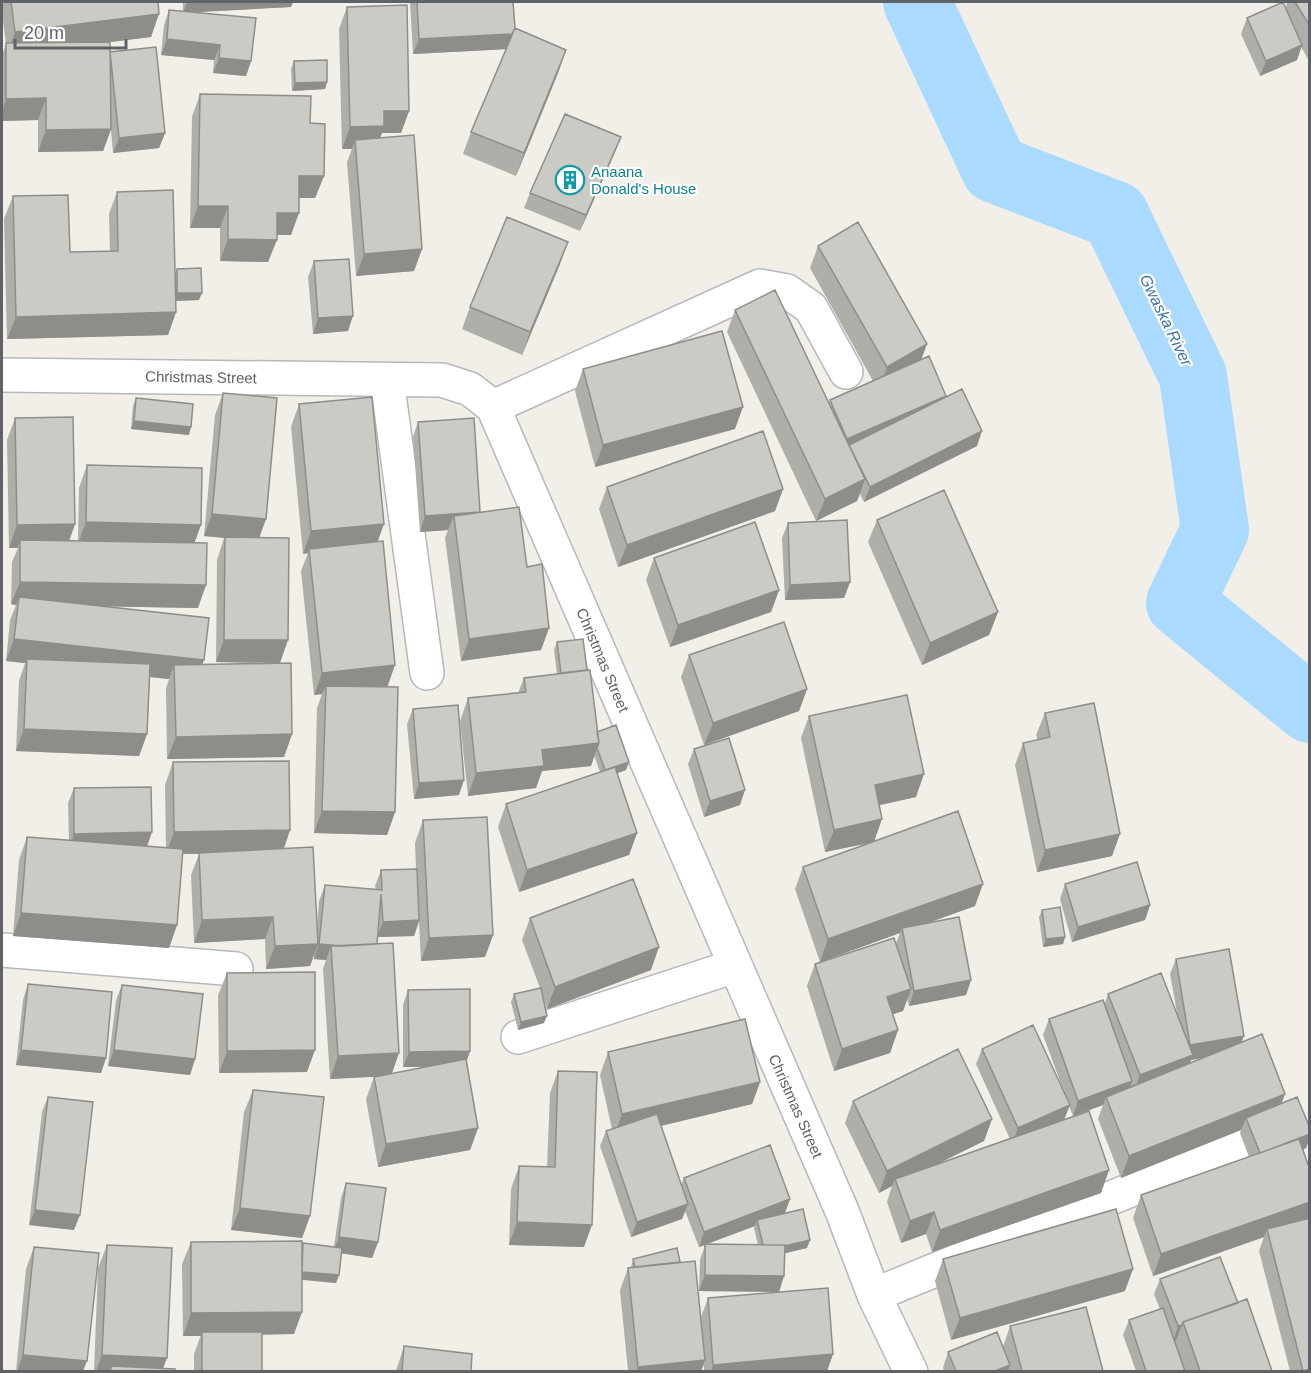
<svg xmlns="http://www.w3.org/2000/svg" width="1311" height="1373" font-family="Arial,sans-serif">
<rect width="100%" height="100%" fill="#f1efe8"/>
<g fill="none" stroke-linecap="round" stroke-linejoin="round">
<path stroke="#aadaff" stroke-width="68" d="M917,2l78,167 120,46 78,161 22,154 -35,73 130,106"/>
<g stroke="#b5b8bc" stroke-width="36">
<path id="minor" d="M2,375l440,5 28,9 23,18 349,804 32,84 37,77
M387,380l40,293
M493,407l267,-121 27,5 24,17 35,64
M2,950l234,19
M518,1037l217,-71
M874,1295l369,-151"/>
</g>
<use href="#minor" stroke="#fff" stroke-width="33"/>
</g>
<path fill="#afaea9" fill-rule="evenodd" d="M2,2h156l-7,35 -44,5 3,10 55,81 -6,15 -46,5 -2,-23 -8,21 -65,1v-32l-36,1v-66l4,-11 -4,-31z
M183,2h110l-2,5 -100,5 60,49 -5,15 -33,-3 1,-13 -53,-5 3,-30 5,-15 14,1z
M410,2h103l2,26 51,22 -8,23 -42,103 -53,-22 8,-22 35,-83 -93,5z
M1287,2h23v60l-9,-15 -4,13 -37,16 -19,-42 6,-16 39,-11z
M347,7l62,104 -8,22h-19l-2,5 42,111 -8,22 -58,5 -9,-114 5,-13h-10l-3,-120z
M294,61l33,21 -2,7 -33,2 -1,-22z
M200,94l110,29 14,53 -9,22h-16l-8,37h-14l-9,27 -48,-1v-33h-30l2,-111z
M615,152l-35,79 -56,-23 6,-15z
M117,192l58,82 2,-5 22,31 -23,1v11l-8,23 -161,4 -3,-120 9,-23 57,56 40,-1 -1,-37z
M818,246l104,113 24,37 -1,1 32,49 -113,56 -4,-8 -3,7 -41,20 -89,-189 8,-22 94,93 1,-3 43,-19 -63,-113z
M314,261l34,70 -35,3 -5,-57z
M560,264l-38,91 -60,-26 8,-22z
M583,369l152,60 -140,38 -20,-76z
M223,393l43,126 -7,18 21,126 -64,-1 1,-102 7,-22 -20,-2 11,-121z
M136,398l53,37 -58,-6 2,-23z
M299,404l79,138 17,270 -8,23 -73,-2 3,-125 5,-14 -8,1 -13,-124 7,-18 -5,1 -12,-127z
M15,418l60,106 -6,16 9,1 1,-53 8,-23 107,78 4,65 -101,-2 106,59 89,69 -8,23 -117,2 -1,-71 3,-9 -19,-2 -3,57 -8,22 -123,-5 3,-70 6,-18 -19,-2 4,-41 6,-15 -5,-1 1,-42 6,-14h-9l-2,-108z
M418,422l62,90 47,55 22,61 -8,22 -80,11 -16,-123 3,-8 -28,2 -7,-95z
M607,487l176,2 -8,22 -157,56 -19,-58z
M877,520l121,92 -9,23 -67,30 -54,-123z
M788,523l62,59 -6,16 -59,2 -3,-62z
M654,558l125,32 -8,22 -101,35 -24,-67z
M557,642l30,28 10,62 29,38 -9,3 20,60 -8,22 -110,37 -21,-65 8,-23 94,-32 -6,-17 -3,11 -49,5 -6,17 -68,8 -8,-75 8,-23 50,-5 6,-15 33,-4 -3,-24z
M689,655l118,34 -8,22 -95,34 -23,-68z
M413,709l46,86 -45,4 -7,-75z
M1045,713l67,143 -75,16 -22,-107 8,-22 15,-3 -2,-5z
M809,716l107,81 -37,8 -5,37 101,64 -48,17 44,57 -5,15 -57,11 -2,-7 -4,12 -10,3 5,16 -8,23 -56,18 -27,-85 8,-22 81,-21 4,-10 -80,29 -25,-73 8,-22 70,-25 -48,10 -24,-114z
M694,749l46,56 -36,12 -16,-53z
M173,762l117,68 -6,19 33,76 2,-24 6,-16 51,4 -1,-3 6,-16 35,-1 -1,-26 8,-23 70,115 -8,22 -64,4 -2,-39 -5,14 -36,1 -1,7 15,130 35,-7h-24v-62l5,-15 62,61 -4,11 12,66 -8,22 -92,17 -12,-68 8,-22 4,-1 -48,3 -7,-110 3,-9 -12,-1v-5l-4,12 -44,3 -1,-30 -71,4 -3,-68 8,-21h-17l-5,71 -8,23 -156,-12 6,-76 8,-23 42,3 -1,-37 6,-15 78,44 -5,15 19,1 -1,-63z
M1065,884l85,21 -5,15 -73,22 -12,-43z
M1042,910l23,27 -2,7 -20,3 -4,-30z
M530,918l121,52 -104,39 -3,-9v23l-26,7 -7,-28 3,-8 26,-6 -18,-48z
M1176,959l66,84 40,60 28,25v10l-4,10 -3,2 7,221h-20l-31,-120 5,-14 -111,39 -20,-58 8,-23 108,-38 -9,-24 1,-3 -120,48 -23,-59 5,-14 -30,11 -4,-10 -5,14 37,73 -169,59 -6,-18 -25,9 -14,-41 5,-16 -13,7 -34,-70 8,-22 139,18 -8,22 -50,24 76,-26 -34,-75 6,-15 82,43 -21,-57 6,-16 55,-14 4,-11 69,19 -7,-39zM1205,1057l-15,6 1,-3z
M227,973l80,99 -88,1 -1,-78z
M28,984l78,74 -5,15 -85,-8 7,-65z
M122,985l73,74 -5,16 -82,-9 8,-66z
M608,1052l152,30 -8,22 -91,22 20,59 3,-7 106,21 -5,14 22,35 -22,5 -1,23 -5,16 -80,-1 1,-31 5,-15 -6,2 -14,-36 -3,8 -51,18 -31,-91 6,-15 6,-2 -12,-54zM755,1226l-1,2 4,17 -52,-1z
M558,1071l26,176 -75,-2 2,-56 8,-23 28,1 3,-74z
M253,1090l57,126 -8,22 -71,-8 13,-118z
M48,1097l26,133 -45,-5 13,-113z
M346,1183l32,59 -6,16 -31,-5 -2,22 -3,8 -34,-3 -8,54 -32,1v36h-68v-17l7,-19 -18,1 -1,-72 9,-22 143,5 7,-49z
M107,1245l56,123 11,3h-80l4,-103z
M34,1247l49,124h-67l10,-102z
M633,1259l47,3 21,55 7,-19 125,56 -6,17h-123v-6l-3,6h-73l-8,-81 8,-22 3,-1z
M943,1259l182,32 -174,49 -16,-59z
M1160,1279l78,24 34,68h-136l-13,-36 6,-15 31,-11 -6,-15z
M1010,1326l93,45h-159l-1,-3 5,-16 55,-5z
M404,1346l67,25h-75z"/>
<path fill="#8f8d8a" d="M187,2h106l-2,5 -108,6z
M159,14l-8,23 -144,18 8,-23z
M515,34l-6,15 -96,5 6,-15z
M167,39l53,6 -6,15 -53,-5z
M1302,45l-5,15 -37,16 6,-15z
M566,50l-8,23 -42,103 8,-23z
M219,58l32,3 -5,15 -33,-3z
M327,82l-2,7 -33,2 3,-8z
M46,98l-8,22 -36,1v-9l4,-13z
M384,111h25l-8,22h-19l-6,15 -21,-8 -3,9h-10l8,-22z
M111,129l-8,22 -65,1 8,-22z
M165,133l-6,15 -46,5 6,-15z
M621,137l-6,15 -35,79 6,-16z
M299,176h25l-9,22h-24z
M198,206h30l-8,22h-30z
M277,213h22l-8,22h-23z
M228,239l49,1 -9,22 -48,-1z
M568,242l-8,22 -38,91 8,-23z
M422,249l-8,22 -58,5 8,-22z
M177,293h25l-3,7 -25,1z
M176,312l-8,23 -161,4 9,-22z
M353,316l-5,15 -35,3 5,-16z
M927,344l-8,22 -40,24 8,-23z
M946,396l-6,15 -99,43 6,-15z
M743,407l-8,22 -140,38 8,-22z
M134,421l57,6 -2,8 -58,-6z
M982,431l-5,15 -113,56 6,-15z
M865,479l-8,22 -41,20 9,-22z
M783,489l-8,22 -157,56 9,-22z
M480,513l-26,3 -6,14 -28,2 5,-16z
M212,514l54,5 -8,22 -54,-5z
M86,522l115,3 -8,22 -115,-3z
M75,524l-8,23 -47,-7 -2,8h-9l8,-23z
M384,524l-8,22 -67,3 -1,4 -5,1 8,-23z
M20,582l186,3 -8,23 -180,-3 1,-8 -3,8 -5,-1z
M850,582l-6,16 -59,2 5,-15z
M779,590l-8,22 -101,35 8,-22z
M998,612l-9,23 -67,30 8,-22z
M549,628l-8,22 -80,11 8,-22z
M14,639l190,21 -8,22 -22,-17 -5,14 -142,-15v-5l-2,4 -19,-2z
M224,640h64l-8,23 -64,-1z
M395,665l-8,23 -61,-2 -4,8 -8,1 8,-22z
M807,689l-8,22 -95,34 9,-22z
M24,729l123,5 -8,22 -123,-5z
M292,734l-8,23 -117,2 9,-22z
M599,743l-8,23 -49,5 -6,17 -68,8 8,-23 66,-23z
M629,762l-3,8 -24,9 3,-8z
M924,774l-8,23 -49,11 8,-23z
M464,780l-5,15 -45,4 5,-16z
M745,790l-5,15 -36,12 6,-16z
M322,811l73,1 -8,23 -73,-2z
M882,819l-8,23 -49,10 9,-22z
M290,830l-8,23 -116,1 8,-22z
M152,832l-6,16 -77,1 5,-15z
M637,833l-8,22 -110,37 8,-22z
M1120,834l-8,22 -75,16 8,-22z
M983,884l-8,22 -72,26 -1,-4 -2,5 -80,29 8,-23z
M1150,905l-5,15 -73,22 6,-15z
M21,913l156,12 -8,23 -156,-12z
M273,917l-8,22 -71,4 8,-23z
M419,920l-5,16 -37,1 6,-15z
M493,935l-8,22 -64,4 8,-23z
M1065,937l-2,7 -20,3 3,-8z
M318,944l-8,22 -44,3 9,-23z
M319,944l58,4 -46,-2 -5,14 -12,-1z
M659,947l-8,23 -104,39 8,-22z
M971,980l-5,15 -57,11 5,-15z
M911,989l-8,22 -24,8 8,-22z
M547,1016l-3,7 -26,7 3,-8z
M898,1030l-8,23 -56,18 8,-22z
M1244,1036l-6,15 -47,9 -4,10 -53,21 6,-16 46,-17 4,-13z
M21,1050l85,8 -5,15 -85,-8z
M114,1050l81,9 -5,16 -82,-9z
M315,1050l-8,22 -88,1 8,-22z
M470,1051l-5,15 -62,1 6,-15z
M399,1053l-8,23 -61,3 8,-23z
M1132,1081l-5,16h-21l-3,8 -30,11 5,-15z
M760,1082l-8,22 -138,33 8,-23z
M1285,1094l-8,22 -31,2 -5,12 -120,48 8,-22z
M1070,1105l-6,15 -52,24 6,-16z
M992,1119l-8,22 -87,43 -2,-5 -3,7 -13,7 8,-22z
M478,1128l-8,22 -92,17 8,-23z
M1310,1134v4l-4,10 -52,21 6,-15z
M1109,1170l-8,23 -169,59 8,-22z
M790,1199l-6,16 -27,5 -2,6 -56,21 5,-15z
M1310,1202v19l-43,8 -3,8 -111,39 8,-22z
M688,1204l-6,15 -51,18 6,-15z
M240,1208l70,8 -8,22 -71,-8z
M35,1210l45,5 -6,15 -45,-5z
M934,1212l-8,22 -25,9 9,-22z
M517,1222l75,3 -8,22 -75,-2z
M339,1237l39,5 -6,16 -39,-6z
M810,1240l-3,8 -46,11 3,-8z
M1133,1269l-8,22 -174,49 9,-22z
M300,1271l39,4 -3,8 -39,-4z
M705,1275l79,1 -5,16 -80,-1z
M302,1312l-8,22 -92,1v-3l-1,4h-18l8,-23z
M1182,1325l-6,15 -3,2 5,-16z
M833,1354l-6,17h-116l2,-6z
M23,1355l64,6 -4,10h-66z
M102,1355l65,3 -5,13 -51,-5 -2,5h-13z
M705,1360l-4,11h-64l1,-4z
M1010,1365l-2,6h-13z"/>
<path fill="#cccac5" stroke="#8f8d8a" stroke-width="1.5" d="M11,2h147l1,12 -144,18z
M417,2h96l2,26 -3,6 -93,5z
M1283,2l19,43 -36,16 -19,-43z
M1295,2h15v24z
M407,5l2,106h-25v15l-34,1 -3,-120z
M169,10l87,8 -5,43 -32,-3 1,-13 -53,-6z
M515,28l51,22 -42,103 -53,-21z
M110,42l1,87 -65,1v-32l-40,1v-56z
M156,47l9,86 -46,5 -9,-86z
M327,60v22l-32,1 -1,-22z
M200,94l111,2 -1,27 15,1 -1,52h-25v37h-22v27l-49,-1v-33h-30z
M565,114l56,23 -35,78 -56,-22z
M414,135l8,114 -58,5 -9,-114z
M173,190l3,122 -160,5 -3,-121 55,-1 2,57 48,-1 -1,-59z
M507,217l61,25 -38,90 -60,-25z
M858,222l69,122 -40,23 -69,-121z
M349,259l4,57 -35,2 -4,-57z
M201,268l1,25h-25v-24z
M775,290l90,189 -40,20 -90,-189z
M722,331l21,76 -140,38 -20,-76z
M929,356l17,40 -99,43 -17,-39z
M962,389l20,42 -112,56 -21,-42z
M223,393l54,5 -11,121 -54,-5z
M372,397l12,127 -73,7 -12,-127z
M136,398l57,6 -2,23 -57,-6z
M73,417l2,107 -58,1 -2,-107z
M474,418l6,94 -55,4 -7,-94z
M763,431l20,58 -156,56 -20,-58z
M87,465l115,3 -1,57 -115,-3z
M944,490l54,122 -68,31 -53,-123z
M519,507l8,60 15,-3 7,64 -80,11 -15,-123z
M847,520l3,62 -60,3 -2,-62z
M755,522l24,68 -101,35 -24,-67z
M225,537l64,1 -1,102h-64z
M20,540l187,3 -1,42 -186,-3z
M383,541l12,124 -73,8 -13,-124z
M19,597l190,21 -5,42 -190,-21z
M784,622l23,67 -94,34 -24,-68z
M583,639l4,31 -26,3 -4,-31z
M27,659l123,5 -3,70 -123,-5z
M291,663l1,71 -116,3 -2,-72z
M590,670l9,73 -57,7 2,16 -68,7 -8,-75 58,-6 -2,-14z
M326,686l72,1 -3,125 -73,-1z
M907,695l17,79 -49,11 7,34 -48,11 -25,-114z
M1094,703l26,131 -75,16 -22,-107 27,-6 -5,-24z
M458,705l6,75 -45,3 -6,-74z
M616,725l13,37 -24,8 -8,-22 2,-5 -2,-11z
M729,738l16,52 -35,11 -16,-52z
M289,761l1,69 -116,2 -1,-70z
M615,767l22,66 -110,37 -21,-66z
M151,787l1,45 -78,2v-46z
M958,811l25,73 -155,55 -25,-72z
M487,817l6,118 -64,3 -6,-118z
M27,837l156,12 -6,76 -156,-12z
M313,847l5,97 -43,2 -2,-29 -71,3 -3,-67z
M1137,862l13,43 -72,22 -13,-43z
M417,869l2,51 -36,2 -2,-28 -4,50 -35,2 -23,-2 6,-59 57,5 -1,-20z
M633,879l26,68 -104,40 -25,-69z
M1060,907l5,30 -19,2 -4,-29z
M959,917l12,63 -57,11 -12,-63z
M894,938l17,51 -24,8 11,33 -56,19 -27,-85z
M393,943l6,110 -61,3 -7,-110z
M1229,949l15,87 -54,9 -14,-86z
M315,972v78l-88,1v-78z
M1161,973l32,82 -53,20 -32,-81z
M28,984l84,8 -6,66 -85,-8z
M122,985l81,9 -8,65 -81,-9z
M541,988l6,28 -26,6 -7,-28z
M470,989v62l-61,1 -1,-62z
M1103,1000l29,81 -54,20 -29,-82z
M745,1019l15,63 -138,32 -14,-62z
M1033,1025l37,80 -52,23 -36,-79z
M1262,1034l23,60 -156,62 -23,-59z
M958,1049l34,70 -105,52 -34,-70z
M466,1059l12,69 -92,16 -12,-67z
M558,1071l39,1 -5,153 -75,-3 2,-56 36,1z
M253,1090l71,7 -14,119 -70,-8z
M48,1097l45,5 -13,113 -45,-5z
M1297,1097l13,31v6l-50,19 -14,-35z
M1089,1111l20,59 -169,60 -6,-18 -24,9 -15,-42z
M657,1114l31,90 -51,18 -31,-91z
M1299,1139l11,31v32l-149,52 -20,-59z
M770,1145l20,54 -86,33 -20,-54z
M346,1183l40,5 -8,54 -39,-5z
M803,1209l7,31 -25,6v-1h-22l-6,-25z
M1116,1209l17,60 -173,49 -17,-59z
M1310,1218v151l-7,2 -36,-142z
M302,1241v71l-111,1v-71z
M303,1243l39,5 -3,27 -37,-3z
M705,1244l80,1 -1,31 -79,-1z
M107,1245l65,3 -5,110 -65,-3z
M34,1247l65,6 -12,108 -64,-6z
M677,1248l3,14 -45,5 -2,-8z
M1220,1257l18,46 -55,19 -1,3 -4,1 -18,-47z
M695,1261l10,99 -67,7 -10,-99z
M828,1288l5,66 -120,11 -5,-67z
M1247,1299l25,72h-72l-17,-49z
M1086,1307l17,64h-81l-12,-45z
M1163,1308l22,63h-39l-17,-51z
M202,1332h60v39h-60z
M997,1332l13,33 -15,6h-39l-8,-19z
M404,1346l68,8 -1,17h-69z
M111,1366l64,3 -1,2h-63z"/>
<defs>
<g id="building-ring" transform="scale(1.5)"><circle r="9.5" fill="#fff" stroke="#0f9aa8" stroke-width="1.5"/><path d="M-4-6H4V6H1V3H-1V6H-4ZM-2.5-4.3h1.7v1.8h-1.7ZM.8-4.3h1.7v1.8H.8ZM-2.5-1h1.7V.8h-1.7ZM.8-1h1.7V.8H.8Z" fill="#0f9aa8"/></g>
</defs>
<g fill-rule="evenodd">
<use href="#building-ring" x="570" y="180"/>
</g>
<g text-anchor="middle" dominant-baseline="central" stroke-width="4.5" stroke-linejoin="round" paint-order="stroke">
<g font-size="15" fill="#0d838f" stroke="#fff" text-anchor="start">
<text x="591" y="171">Anaana<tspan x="591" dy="17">Donald's House</tspan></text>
</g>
<g font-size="15" fill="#5f6368" stroke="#fff">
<text transform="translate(201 377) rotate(1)">Christmas Street</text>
<text transform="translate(603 660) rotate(67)">Christmas Street</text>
<text transform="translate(796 1106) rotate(66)">Christmas Street</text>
</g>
<g font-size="16" font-style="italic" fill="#4174aa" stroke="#fff">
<text transform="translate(1166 320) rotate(64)">Gwaska River</text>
</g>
</g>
<rect width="1311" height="1373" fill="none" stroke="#5f6368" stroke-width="6"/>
<path d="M15 39v9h111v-9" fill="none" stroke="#5f6368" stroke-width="3"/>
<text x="24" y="39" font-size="18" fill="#5f6368" stroke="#ffffff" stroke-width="4.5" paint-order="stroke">20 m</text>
</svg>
